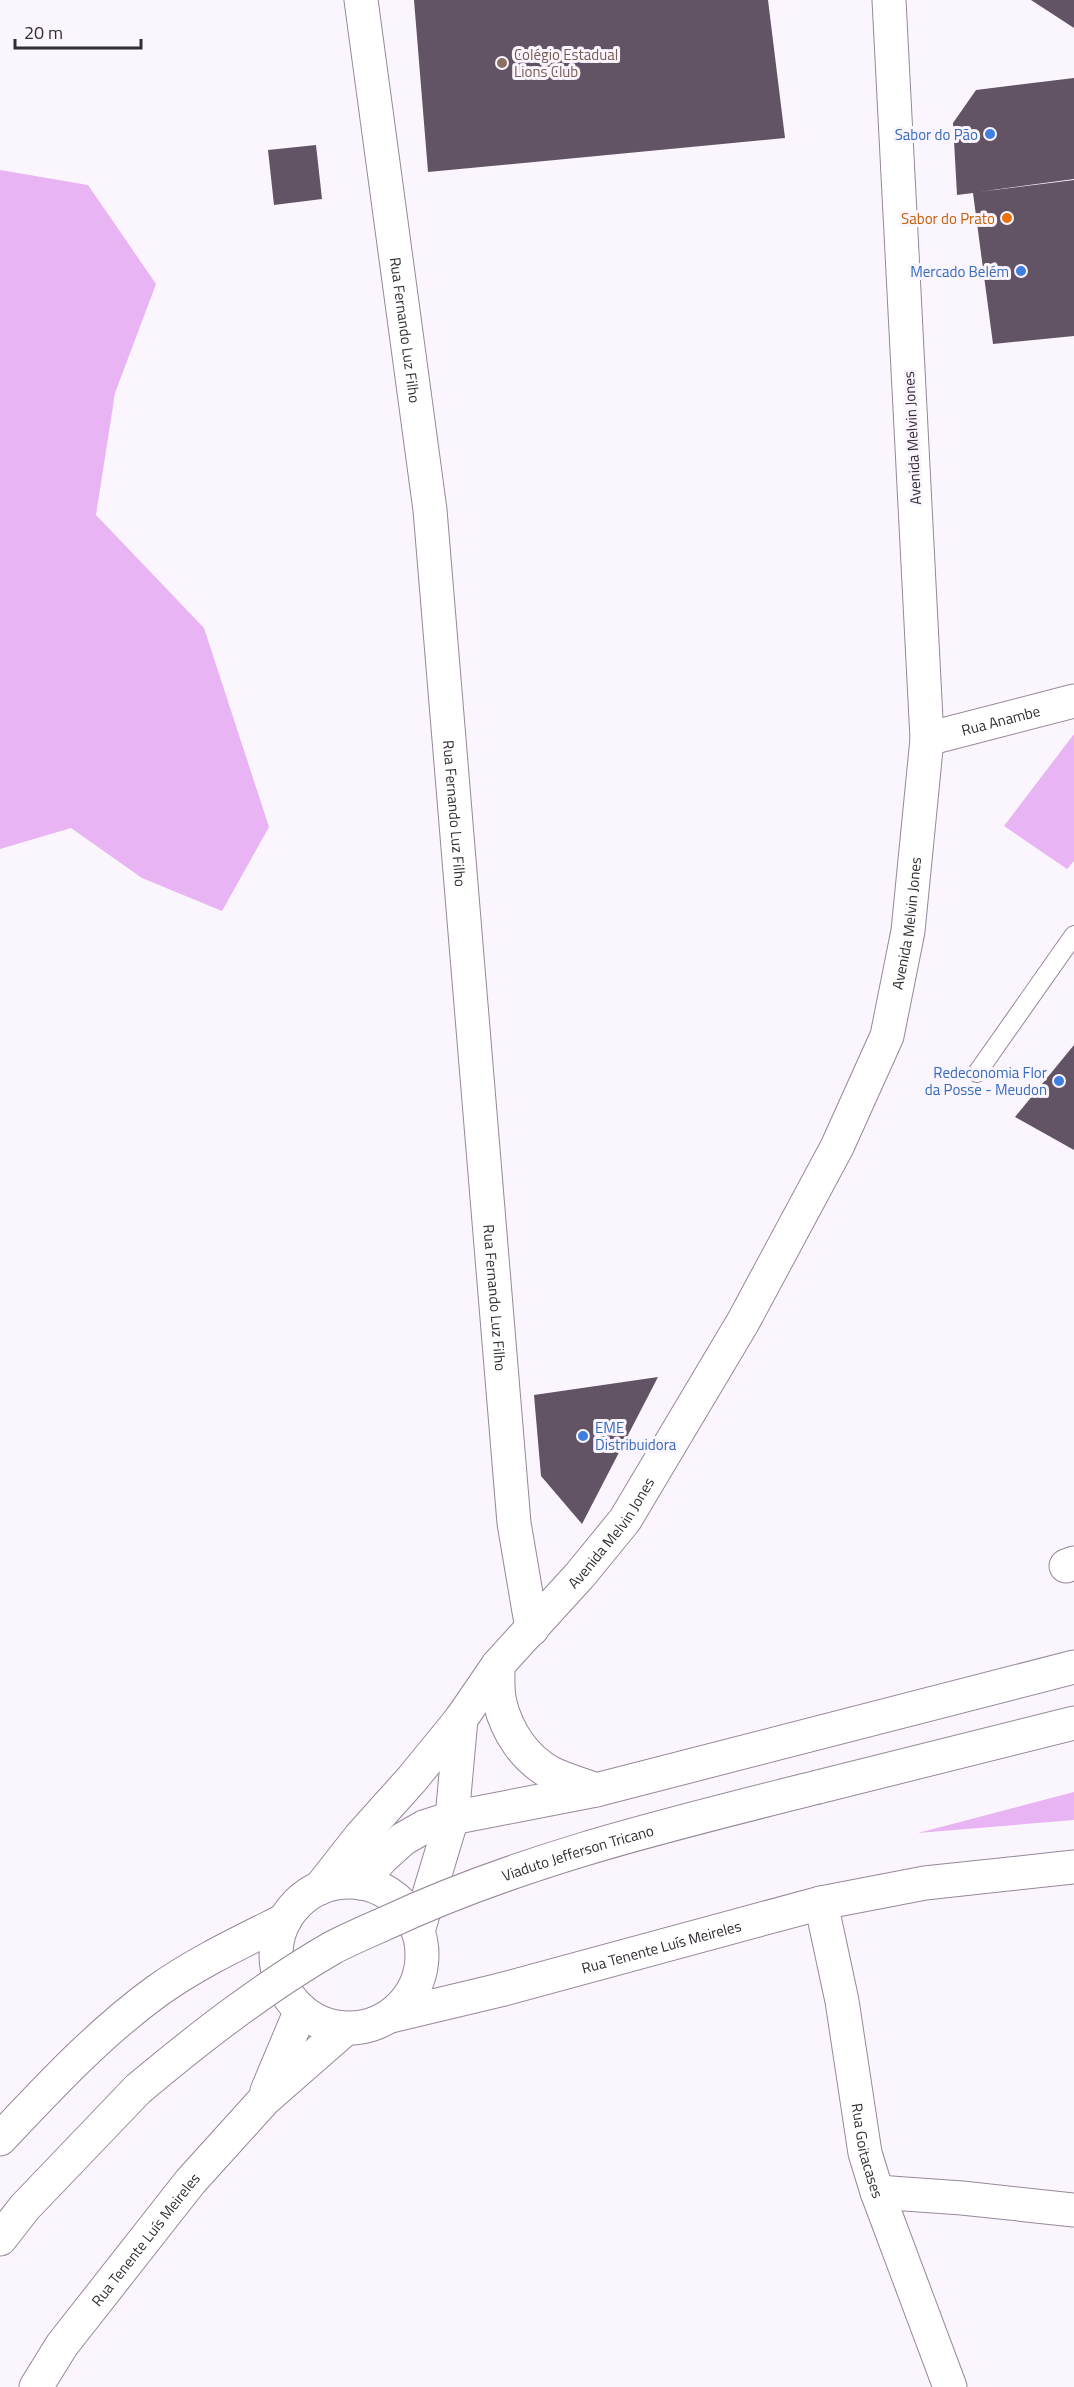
<svg xmlns="http://www.w3.org/2000/svg" width="1074" height="2387" font-family="'Titillium Web',sans-serif">
<rect width="100%" height="100%" fill="#fbf5fd"/>
<path fill="#e8b4f3" d="M0,170l88,15 68,99 -41,109 -19,122 108,113 65,199 -47,84 -80,-33 -71,-50 -71,21z
M1074,734v127l-7,8 -63,-43z
M1074,1792v28l-156,13z"/>
<path fill="#625465" d="M414,0h354l17,138 -357,34z
M1031,0h43v28z
M1074,78v101l-96,13 96,-12v156l-81,8 -20,-151 -16,2 -4,-72 23,-33z
M316,145l6,54 -48,6 -6,-55z
M1074,1045v105l-59,-33z
M658,1377l-76,147 -41,-48 -7,-81z"/>
<g fill="none" stroke-linecap="round" stroke-linejoin="round">
<g stroke="#97879a" stroke-width="20">
<path id="service" d="M977,1073l97,-138"/>
</g>
<g stroke="#97879a" stroke-width="35">
<g id="minor">
<path id="s1" d="M361,0l69,510 84,1013 18,106"/>
<path id="s2" d="M927,739l147,-38"/>
<path d="M1066,1566l8,-3"/>
<path id="s3" d="M821,1903l21,98 23,152 12,39 73,195"/>
<path d="M877,2192l85,6 112,12"/>
</g>
</g>
<g stroke="#97879a" stroke-width="35">
<g id="tertiary">
<path d="M498,1665c0,12 -1,26 2,38 7,29 25,56 51,70 14,7 30,11 45,17"/>
<path id="s4" d="M320,1888l40,-51 52,-58 49,-60 37,-54 82,-90 45,-55 118,-198 94,-175 50,-111 21,-105 19,-192 -38,-739"/>
<path d="M418,1931l34,-113 9,-99"/>
</g>
</g>
<g stroke="#97879a" stroke-width="35">
<g id="secondary">
<circle cx="349" cy="1955" r="73"/>
<path id="s5" d="M391,2016l109,-26 321,-87 104,-20 149,-16"/>
<path d="M267,2091l34,-81"/>
<path id="s6" d="M36,2387l26,-42 128,-163 75,-83 80,-70"/>
</g>
</g>
<g stroke="#97879a" stroke-width="35">
<path id="trunk" d="M818,1787l256,-64
M360,1883l22,-25 21,-19 21,-12 28,-9 144,-28 478,-123
M0,2139c49,-52 98,-105 157,-148 39,-28 84,-49 128,-71
M0,2239l25,-32 113,-118"/>
</g>
<use href="#service" stroke="#fff" stroke-width="18"/>
<use href="#minor" stroke="#fff" stroke-width="33"/>
<use href="#tertiary" stroke="#fff" stroke-width="33"/>
<use href="#secondary" stroke="#fff" stroke-width="33"/>
<use href="#trunk" stroke="#fff" stroke-width="33"/>
<g stroke="#97879a" stroke-width="35" stroke-linecap="butt">
<g id="trunk-bridge">
<path id="s7" d="M138,2089c61,-51 125,-101 194,-141 17,-9 36,-17 54,-25 137,-64 285,-99 432,-136"/>
</g>
</g>
<use href="#trunk-bridge" stroke="#fff" stroke-width="33"/>
</g>
<circle fill="#8d6e63" stroke="#fbf5fd" stroke-width="2" cx="502" cy="63" r="6"/>
<g fill="#3f7fe0" stroke="#fbf5fd" stroke-width="2">
<circle cx="990" cy="134" r="6"/>
<circle cx="1021" cy="271" r="6"/>
<circle cx="1059" cy="1081" r="6"/>
<circle cx="583" cy="1436" r="6"/>
</g>
<circle fill="#e8710a" stroke="#fbf5fd" stroke-width="2" cx="1007" cy="218" r="6"/>
<g text-anchor="middle" dominant-baseline="central" stroke-width="6" stroke-linejoin="round" paint-order="stroke">
<g font-size="15" fill="#785e54" stroke="#fbf5fd" text-anchor="start">
<text x="514" y="54">Colégio Estadual<tspan x="514" dy="17">Lions Club</tspan></text>
</g>
<g font-size="15" fill="#366cbe" stroke="#fbf5fd" text-anchor="end">
<text x="978" y="134">Sabor do Pão</text>
<text x="1009" y="271">Mercado Belém</text>
<text x="1047" y="1072">Redeconomia Flor<tspan x="1047" dy="17">da Posse - Meudon</tspan></text>
<text x="595" y="1427" text-anchor="start">EME<tspan x="595" dy="17">Distribuidora</tspan></text>
</g>
<g font-size="15" fill="#c56008" stroke="#fbf5fd" text-anchor="end">
<text x="995" y="218">Sabor do Prato</text>
</g>
<g font-size="15" fill="#332d34" stroke="#fbf5fd">
<text stroke="none"><textPath href="#s1" startOffset="333">Rua Fernando Luz Filho</textPath></text>
<text transform="translate(912 438) rotate(-93)">Avenida Melvin Jones</text>
<text stroke="none"><textPath href="#s2" startOffset="76">Rua Anambe</textPath></text>
<text stroke="none"><textPath href="#s1" startOffset="819">Rua Fernando Luz Filho</textPath></text>
<text stroke="none"><textPath href="#s4" startOffset="1144">Avenida Melvin Jones</textPath></text>
<text stroke="none"><textPath href="#s1" startOffset="1305">Rua Fernando Luz Filho</textPath></text>
<text stroke="none"><textPath href="#s4" startOffset="460">Avenida Melvin Jones</textPath></text>
<text stroke="none"><textPath href="#s7" startOffset="504">Viaduto Jefferson Tricano</textPath></text>
<text stroke="none"><textPath href="#s5" startOffset="279">Rua Tenente Luís Meireles</textPath></text>
<text stroke="none"><textPath href="#s3" startOffset="252">Rua Goitacases</textPath></text>
<text stroke="none"><textPath href="#s6" startOffset="184">Rua Tenente Luís Meireles</textPath></text>
</g>
</g>
<path d="M15 39v9h126v-9" fill="none" stroke="#332d34" stroke-width="3"/>
<text x="24" y="39" font-size="18" fill="#332d34" stroke="#fbf5fd" stroke-width="4.5" paint-order="stroke">20 m</text>
</svg>
